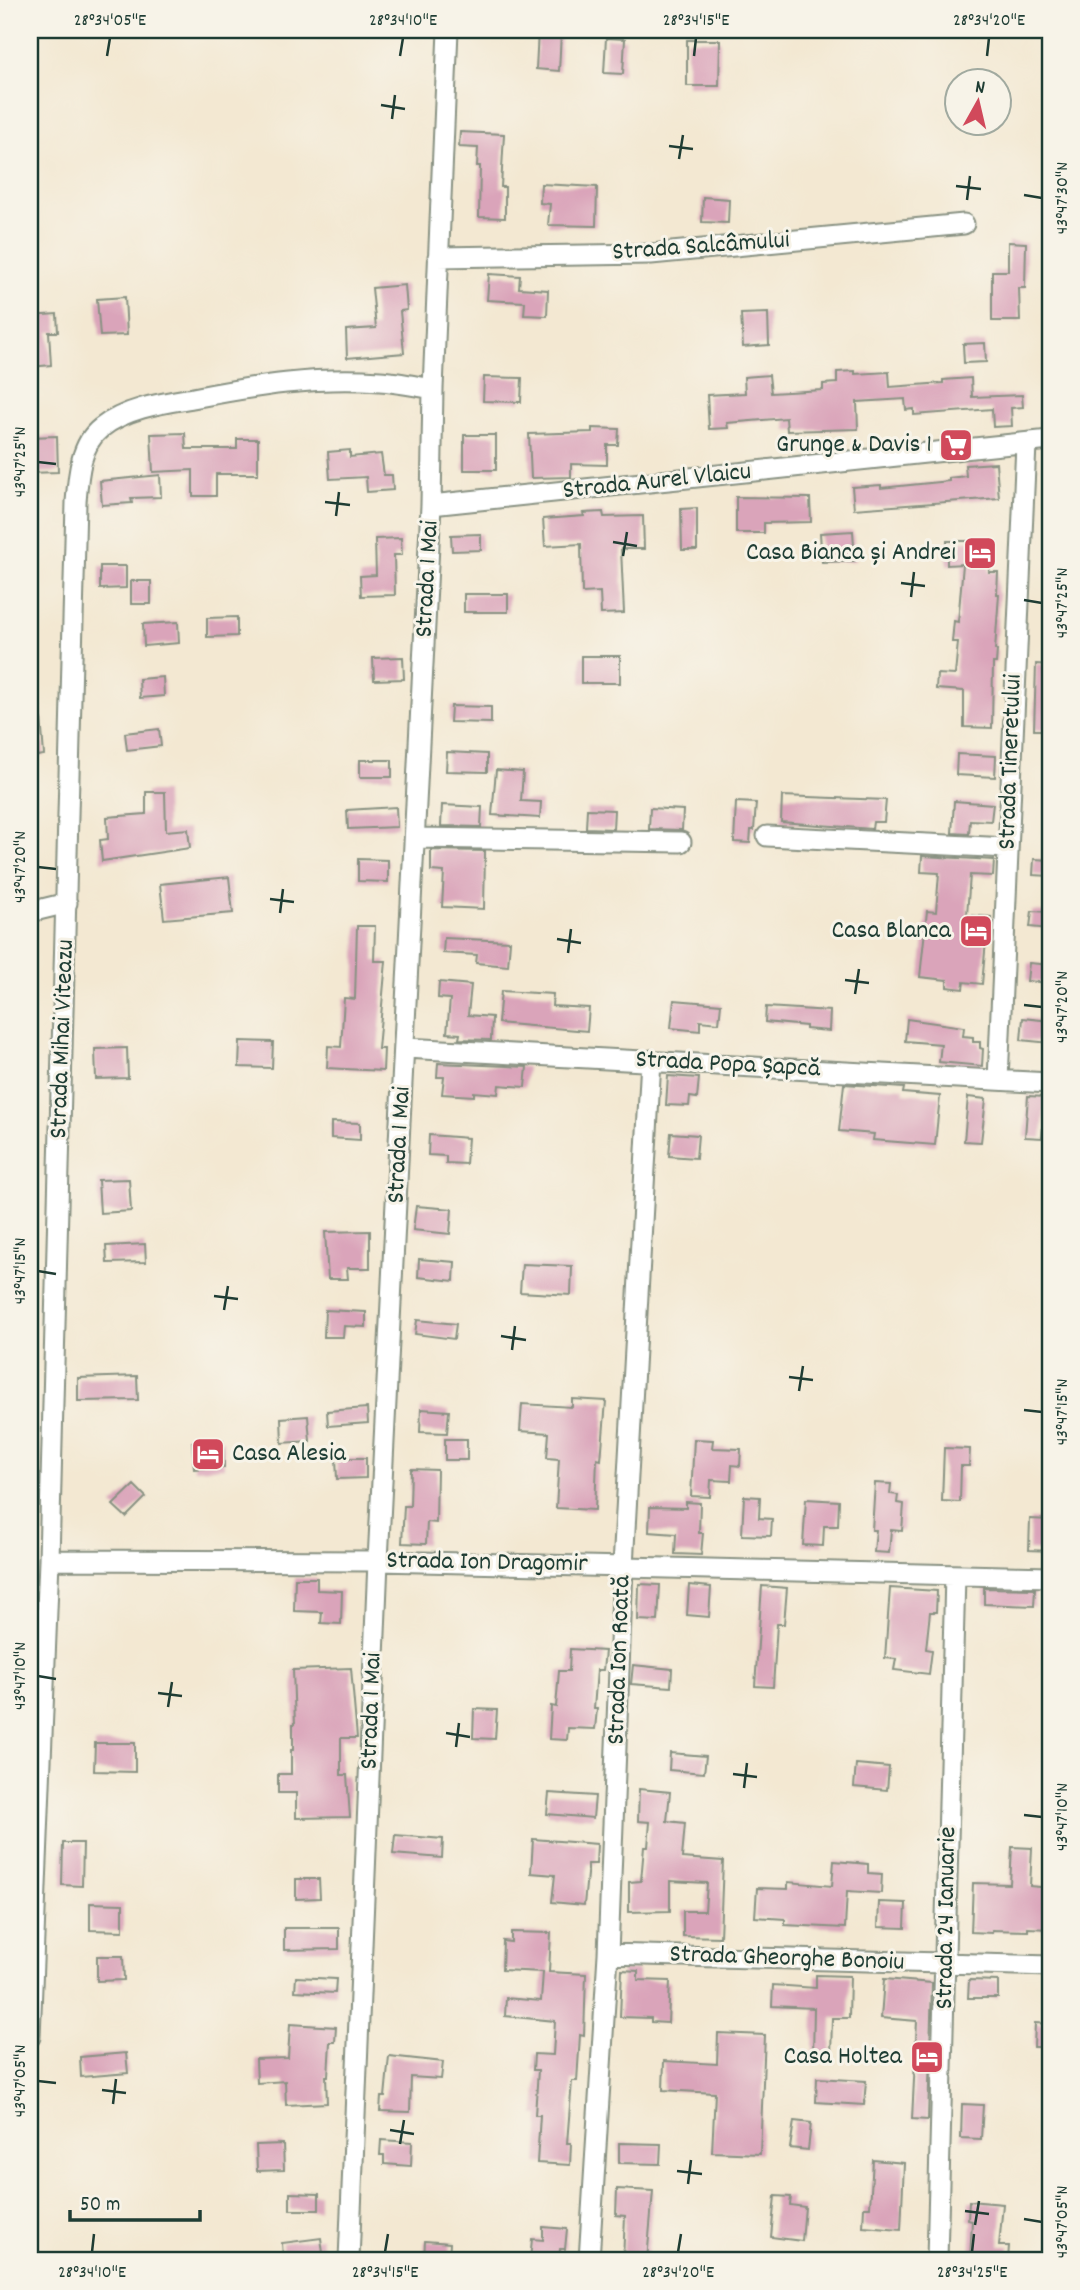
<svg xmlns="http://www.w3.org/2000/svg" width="1080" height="2290" font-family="Dekko,sans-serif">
<rect width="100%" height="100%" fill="#f7f3e8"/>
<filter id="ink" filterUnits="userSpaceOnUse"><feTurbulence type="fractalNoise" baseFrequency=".0143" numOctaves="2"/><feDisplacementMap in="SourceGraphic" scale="14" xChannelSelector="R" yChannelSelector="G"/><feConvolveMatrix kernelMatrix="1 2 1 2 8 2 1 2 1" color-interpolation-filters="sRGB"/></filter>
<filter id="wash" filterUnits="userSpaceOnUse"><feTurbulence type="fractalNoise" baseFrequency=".00686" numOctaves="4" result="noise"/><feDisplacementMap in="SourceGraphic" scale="28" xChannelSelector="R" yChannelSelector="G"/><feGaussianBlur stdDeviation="1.57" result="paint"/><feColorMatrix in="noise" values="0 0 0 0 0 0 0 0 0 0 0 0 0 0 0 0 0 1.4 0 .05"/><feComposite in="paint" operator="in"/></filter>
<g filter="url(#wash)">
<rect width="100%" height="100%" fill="#f3e8d2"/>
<g id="blocks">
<path fill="#daa4ba" d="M538,31l23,2 -2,38 -23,-2z
M606,38l19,1 -2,35 -19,-1z
M687,40h33l-1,46h-32z
M460,132l44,2 -3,53h4v31l-26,-1 1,-51h-3l1,-18 -19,-1z
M541,184l56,3 -1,39 -48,-1 2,-21 -10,-1z
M703,197l26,2 -1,24 -26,-1z
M1008,242l18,1 -1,45h-6l1,33h-28v-50h16z
M489,274l31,2 -1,12 29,2 -1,26 -23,-1 1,-13 -38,-2z
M405,285l2,25 -7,1 4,42 -57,5 -1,-28 30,-2 -4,-40z
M125,297l2,38 -27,1 -3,-37z
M768,313l1,32 -26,2 -2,-33z
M57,314l1,18h-9l2,33 -21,2v-51z
M985,343l1,19 -22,1 -1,-19z
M855,371v3l34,-2 1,15 53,-4v-3l28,-2 1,19 50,-2 1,12 -12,1 1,18 -19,1 -1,-18 -78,6v-6l-8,1 -1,-11 -48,3 1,27 -71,2 -1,-13 -59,5 1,5 -19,1 -2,-34 38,-2 -1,-16 25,-2 2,18 52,-3v-6l14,-1v-11z
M484,377l38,1 -1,24 -38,-1z
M592,428l27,1 -1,16h-11v20l-36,-1v13l-40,1 -2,-44 63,-2z
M185,433l1,16h51v-10h21v35h-42v22h-23v-26l-40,2 -2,-38z
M464,435h32v35h-32z
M57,436l1,36 -28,1v-36z
M350,450v7l31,-3 3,21h8l1,15 -26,2 -1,-15 -36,2 -2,-27z
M996,463l3,35 -145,11 -2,-22 29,-2v3l68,-7v-3l17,-2 -1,-11z
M160,475l1,22 -30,1 1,5 -30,2 -2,-24z
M736,497l74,1 1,24 -47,1v10h-28z
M697,508v42h-15l-1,-41z
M603,512l1,5 39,-1 1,33h-23l3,64 -23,1 -1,-22 -18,1 -1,-49 -36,2 -2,-27 41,-3 -1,-3z
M853,531l2,30 -33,1 -2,-29z
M481,534v16l-29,1 -1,-16z
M401,538l1,17h-8l1,40 -34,1 -1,-20 16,-1 -1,-36z
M947,541h41l1,31h9l-1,22h2l-4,56h2l-1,13h-3l-1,65 -28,-1v-36l-28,-2 1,-15 18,1 3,-33h-6l2,-21 4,1 5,-58 -16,1z
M100,566h26v22l-26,1z
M131,581h20v23h-20z
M464,594h44v18h-44z
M237,617v19l-30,1v-19z
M178,622l1,21 -35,3 -1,-22z
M581,656h39v27h-39z
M403,657l1,22 -30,1 -1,-22z
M1036,664l14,1v65h-16z
M163,677l1,19 -24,2 -1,-19z
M30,705h10l4,50 -14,2z
M451,706l40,1v16l-41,-1z
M159,729l2,17 -34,4 -2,-17z
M447,752l40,2v18l-41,-1z
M957,754l39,2 -1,21 -39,-2z
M360,760h32v17h-32z
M496,770l27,2 -2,29 20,1 -1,16 -48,-3z
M146,792h19l1,39 22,-2 2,19 -88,13 -2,-21 8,-1 -1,-22 39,-3z
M782,796l104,4 -2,22h-11l-1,7 -91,-7z
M954,801l39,3 -2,17 -21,-1 -1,14 -17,-1z
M736,802l20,1 -2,27h-3l-1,13 -16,-1z
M442,805l40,2 -1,20 -40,-1z
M396,807l1,20 -49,2 -1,-19z
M650,808l33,2 -1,20 -33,-1z
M587,809l27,1 -1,19 -27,-1z
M431,850l54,1 -1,58 -42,-2 2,-35 -13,-1z
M922,856l72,4 -1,16 -23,-1 -3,40 24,2 -2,24h-3l-4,43 -18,-2 -1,7 -16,-2v-7l-27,-3 7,-66 9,1 3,-39 -18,-1z
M358,859l30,1v22l-30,-1z
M1034,859l16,1v16l-17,-1z
M229,877l4,36 -69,6 -4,-35z
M1032,911l18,1v17l-20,-2z
M357,926h18l-1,35h12l-8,88h6l-1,22 -56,-3 1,-22 13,1 3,-49 11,1z
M444,938l66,3 -2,25 -32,-3 1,-8 -34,-2z
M1029,963l21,2v18l-23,-2z
M439,982l32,3 -3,30 24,2 -1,23 -32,-1 1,-5 -13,-1 3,-34 -12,-1z
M501,991l52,3 -1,12 37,2 -2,23 -89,-8z
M674,1000l47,4 -2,19 -19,-2v10l-29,-3z
M766,1007l64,4 -1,20 -23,-2v-3l-41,-4z
M1023,1018l27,3v22l-29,-3z
M907,1019l57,8 -1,9 10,1v5h7v6l3,1 -1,17 -43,-4 2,-18 -36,-3z
M240,1041l33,1 -1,26 -33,-1z
M127,1048l1,30 -32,1 -1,-30z
M438,1063l89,4 -2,20 -26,-2 -1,9 -24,-2v4l-32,-2 2,-17h-7z
M668,1076l31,2 -2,20 -7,-1 -1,9 -23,-1z
M844,1084l60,4 -1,5 37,3 -5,49 -62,-5 1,-6 -35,-3z
M1028,1096l17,1 -3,41 -17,-1z
M968,1097l18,2 -5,43 -17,-1z
M331,1122l29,1v17l-29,-2z
M671,1133l27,2 -2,23 -27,-2z
M429,1135l39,3 -2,26 -20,-1v-7l-18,-1z
M129,1179l2,32 -31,2 -2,-33z
M416,1206l36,3 -2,25 -37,-4z
M370,1231v37h-23l1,11h-20l-3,-47z
M145,1244l1,18 -39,1 -1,-17z
M419,1259l36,3 -1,19 -36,-4z
M522,1264l50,2 -1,29 -51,-3z
M325,1310l41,2v15l-22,-1 -1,11h-19z
M417,1320l39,4 -2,15 -39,-5z
M137,1376l1,24 -60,1v-23z
M572,1399l34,2 -5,59 -4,-1 -2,51 -39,-2 3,-49 -12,-1 2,-25 -29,-2 2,-27 50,3z
M367,1408l1,15 -40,3 -1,-15z
M421,1409l28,2 -2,22 -27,-1z
M308,1416l2,25 -28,2 -1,-25z
M445,1439h22v21h-22z
M694,1439l19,1 -1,8 29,1 -1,17 -8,-1 -1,16 -20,-1 -1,17 -19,-1z
M223,1440l1,27 -30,2 -2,-27z
M944,1448l26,1 -1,17h-8l-1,36 -18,-1z
M336,1458h30v20l-29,1z
M411,1469l26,1 -1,53 -9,-1 -1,22 -24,-1 2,-37h6z
M875,1483l16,1 -1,10 8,1 -1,8 7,1 -2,27 -11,-1 -2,23 -15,-1 2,-22h-4z
M134,1485l12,12 -20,20 -13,-12z
M744,1496l16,1 -1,21 13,1 -1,17 -29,-1z
M806,1499l33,2 -1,25h-14l-1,20 -20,-1z
M686,1502l14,1 -1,30h4l-2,22 -26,-1 1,-20 -27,-2 1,-25 36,1z
M1030,1519l20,1v31l-21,-1z
M295,1578h22v12l25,1 -1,33 -20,-1 1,-11 -28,-1z
M639,1584l21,1 -2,36 -20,-1z
M689,1585l22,2 -2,30 -22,-2z
M762,1586l25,2 -3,36h-7l-4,63 -18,-1z
M890,1588l47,3 -1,21h-6l-4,37 6,1 -3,24 -35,-4 2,-11 -11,-1z
M984,1588l51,1 -1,17 -50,-2z
M570,1649l35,2 -2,19h-6l-3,39h3l-2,20 -27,-1 -1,12 -18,-1 2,-33 5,1 3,-36h10z
M633,1665l39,4 -1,18 -40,-3z
M351,1668l6,70h-16v37h6l3,42 -54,1v-25h-18v-19h13v-24h2v-26h2l-2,-54z
M474,1709l23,1 -2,29 -22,-1z
M95,1743h40v29l-41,-1z
M670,1753l36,3 -2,17 -35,-3z
M856,1764l33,3 -2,23 -33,-3z
M639,1789l31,3 -3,29 18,2 -3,35 41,3 -3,76 -37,-1v-25h22l2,-28 -37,-2v30l-41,1v-30l12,-1 3,-34h4l2,-25 -12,-1z
M549,1793l46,3 -2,22 -46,-4z
M395,1835l48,4 -1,19 -49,-4z
M533,1839l64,5 -1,20h-8l-4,41 -32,-3 3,-27 -24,-2z
M63,1843h20l-1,43 -20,-1z
M1012,1847l20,1 -2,38 20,2v41l-22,-1v3l-36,-1v3l-21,-1 2,-49 37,1z
M834,1861l34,3v9l14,1 -1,19 -34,-2 -2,37 -60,-3v-6l-30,-2 2,-29 31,1v-7l44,4z
M296,1879h23l1,19 -24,1z
M879,1902l27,1 -1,25 -27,-1z
M90,1903l33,1v27l-33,-1z
M284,1928h55v21l-55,1z
M511,1932l40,1 -2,39 37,2 -2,62 -4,-1 -3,46h-5l-5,62h4l-1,22 -33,-2 3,-48h-5l3,-45h-5l1,-16 19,1 2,-34 -50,-5 1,-18 35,3 2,-29 -41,-2 1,-29 8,1z
M97,1956h26l1,24 -27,1z
M622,1970l16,1v9l32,1 -2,42 -17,-1v-4l-31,-1z
M816,1975l34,1 -1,42h-17l-1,39h-18l1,-49 -42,-2 1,-21 43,3z
M296,1977l40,2 -1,14 -40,-2z
M884,1979l48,4 -4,137 -16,-1 5,-98 -36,-3z
M969,1980l29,1v17h-30z
M1035,2023l15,1v23h-16z
M290,2024l46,3 -1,15h-5l-2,34h-2l1,27 -41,2 -1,-24 -28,2 -1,-24 32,-1z
M718,2033l47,2 -5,119 -48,-2 3,-59 -52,-3 1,-29 53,3z
M126,2053l2,20 -47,4 -1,-20z
M389,2056l54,6 -2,17 -30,-2 -1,35 -30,-1 1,-14h4z
M817,2078l49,3 -2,24 -48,-3z
M962,2104l21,1 -2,34 -20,-1z
M794,2121l17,2 -3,27 -18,-2z
M381,2140l31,2 -1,24 -27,-2v-9h-4z
M619,2143l42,1 -1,20 -41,-1z
M283,2144l1,26 -27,1 -1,-26z
M873,2160l31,3 -3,67 -38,-3 1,-20h6z
M617,2189l36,2 -6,69h-24l2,-44 -9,-1z
M290,2193l29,1v16h-29z
M775,2196l16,1 -1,8 15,2 -3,34 -31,-4z
M969,2201l34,3 -4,42h10l-1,14h-38l2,-39 -4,-1z
M543,2227l24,2 -2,20h-5l-1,11h-29l2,-21 11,1z
M321,2238l2,15 -40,4 -1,-14z
M425,2241l25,2 -1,17h-25z"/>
</g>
</g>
<g filter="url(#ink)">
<use href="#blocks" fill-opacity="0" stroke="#899283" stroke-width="2"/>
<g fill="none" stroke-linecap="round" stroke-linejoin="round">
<g stroke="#899283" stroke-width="23">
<path id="street" d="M438,257l213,-3 313,-30
M431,505l619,-65
M767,836l241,12
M415,838l266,4
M30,912l37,-9
M405,1048l645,35
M998,1080l28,-636
M49,1560l329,1 672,16
M608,1954l442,12
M30,2037l19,-477 27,-1058c2,-25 4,-58 25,-74 25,-20 62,-25 92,-30 62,-12 123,-22 187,-17 17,1 35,5 53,8
M349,2260l29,-699 53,-1056 2,-116 15,-359
M589,2260l19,-306 15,-388 28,-506
M937,2260l18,-685"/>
</g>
<use href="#street" stroke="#fff" stroke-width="19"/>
</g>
</g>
<path fill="none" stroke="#1f3d34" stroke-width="2.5" d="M107,56l3,-18M400,56l3,-18M694,56l2,-18M987,56l2,-18M381,105l24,4M392,119l3,-24M669,146l24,3M679,159l4,-24M956,186l25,3M1024,195l18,3M967,200l3,-24M38,462l18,2M325,502l25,3M336,516l3,-24M613,542l24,4M623,556l4,-24M901,583l24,3M911,597l3,-25M1024,600l18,3M38,867l18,2M270,899l24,3M280,913l3,-24M557,939l24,4M568,953l3,-24M845,980l24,3M855,994l4,-25M1024,1005l18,2M38,1271l18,3M214,1296l24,3M224,1310l4,-24M501,1336l25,4M512,1350l3,-24M789,1377l24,3M799,1391l4,-25M1024,1410l18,2M38,1676l18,3M158,1693l24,3M168,1707l4,-25M446,1733l24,4M456,1747l3,-24M733,1774l24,3M744,1788l3,-25M1024,1815l18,2M38,2081l18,2M102,2090l24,3M113,2104l3,-25M390,2130l24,4M400,2144l4,-24M677,2171l25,3M688,2184l3,-24M965,2211l24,3M1024,2219l18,3M975,2225l4,-24M92,2252l2,-18M385,2252l3,-18M678,2252l3,-18M972,2252l2,-18"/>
<defs>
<g id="supermarket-square" transform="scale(1.75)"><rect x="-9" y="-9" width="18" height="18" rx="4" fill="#d1495b" stroke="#f7f3e8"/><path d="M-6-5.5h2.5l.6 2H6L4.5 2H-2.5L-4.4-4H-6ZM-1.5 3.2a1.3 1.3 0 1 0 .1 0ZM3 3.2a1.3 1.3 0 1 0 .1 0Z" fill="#fff"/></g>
<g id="hotel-square" transform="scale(1.75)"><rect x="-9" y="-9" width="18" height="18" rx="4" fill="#d1495b" stroke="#f7f3e8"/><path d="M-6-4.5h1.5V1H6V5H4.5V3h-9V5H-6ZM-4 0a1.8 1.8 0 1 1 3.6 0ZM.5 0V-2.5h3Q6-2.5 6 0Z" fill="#fff"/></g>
</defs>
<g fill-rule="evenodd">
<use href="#supermarket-square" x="956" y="445"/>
<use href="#hotel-square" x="980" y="553"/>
<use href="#hotel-square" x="976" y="931"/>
<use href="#hotel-square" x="208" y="1454"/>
<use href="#hotel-square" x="927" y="2057"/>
</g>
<g text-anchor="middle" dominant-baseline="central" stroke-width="6" stroke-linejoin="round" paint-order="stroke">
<g font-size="26" fill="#1f3d34" stroke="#f7f3e8">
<text transform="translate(701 247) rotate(-4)">Strada Salcâmului</text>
<text transform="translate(657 482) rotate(-6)">Strada Aurel Vlaicu</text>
<text transform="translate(428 579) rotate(-87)">Strada 1 Mai</text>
<text transform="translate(1011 762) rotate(-88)">Strada Tineretului</text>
<text transform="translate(63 1039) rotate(-88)">Strada Mihai Viteazu</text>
<text transform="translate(728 1065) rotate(3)">Strada Popa Șapcă</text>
<text transform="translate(400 1145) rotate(-87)">Strada 1 Mai</text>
<text transform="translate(487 1563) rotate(1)">Strada Ion Dragomir</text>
<text transform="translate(620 1660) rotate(-88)">Strada Ion Roată</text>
<text transform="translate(372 1711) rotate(-88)">Strada 1 Mai</text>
<text transform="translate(947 1918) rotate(-89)">Strada 24 Ianuarie</text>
<text transform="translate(787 1959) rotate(2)">Strada Gheorghe Bonoiu</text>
</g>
<g font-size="26" fill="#1f3d34" stroke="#f7f3e8" text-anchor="end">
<text x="932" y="445">Grunge &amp; Davis 1</text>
<text x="956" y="553">Casa Bianca și Andrei</text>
<text x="951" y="931">Casa Blanca</text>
<text x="232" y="1454" text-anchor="start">Casa Alesia</text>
<text x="902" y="2057">Casa Holtea</text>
</g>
</g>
<rect width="1080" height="2290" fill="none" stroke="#f7f3e8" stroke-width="77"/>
<g transform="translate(978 102) rotate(8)"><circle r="33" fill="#f7f3e8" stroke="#a1aaa0" stroke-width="2"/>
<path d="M0-5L12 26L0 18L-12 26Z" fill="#d1495b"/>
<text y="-10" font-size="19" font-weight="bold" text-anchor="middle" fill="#1f3d34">N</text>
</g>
<path d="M70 2210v10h130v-10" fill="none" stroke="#1f3d34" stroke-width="3.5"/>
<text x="80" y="2210" font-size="21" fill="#1f3d34" stroke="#f7f3e8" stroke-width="5" paint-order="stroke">50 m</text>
<rect x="38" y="38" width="1004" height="2214" fill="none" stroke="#1f3d34" stroke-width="2.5"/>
<g font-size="18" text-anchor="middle" fill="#1f3d34">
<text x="110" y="25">28°34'05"E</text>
<text x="403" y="25">28°34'10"E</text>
<text x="696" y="25">28°34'15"E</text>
<text x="989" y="25">28°34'20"E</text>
<text transform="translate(1061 198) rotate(-90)" y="6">43°47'30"N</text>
<text transform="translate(19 462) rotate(-90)" y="6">43°47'25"N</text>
<text transform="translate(1061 603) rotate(-90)" y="6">43°47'25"N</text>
<text transform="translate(19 867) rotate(-90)" y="6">43°47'20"N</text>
<text transform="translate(1061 1007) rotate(-90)" y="6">43°47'20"N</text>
<text transform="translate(19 1271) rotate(-90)" y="6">43°47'15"N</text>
<text transform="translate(1061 1412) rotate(-90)" y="6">43°47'15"N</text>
<text transform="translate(19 1676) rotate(-90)" y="6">43°47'10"N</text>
<text transform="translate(1061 1817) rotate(-90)" y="6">43°47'10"N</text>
<text transform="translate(19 2081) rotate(-90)" y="6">43°47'05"N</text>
<text transform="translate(1061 2222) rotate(-90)" y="6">43°47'05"N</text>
<text x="92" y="2277">28°34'10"E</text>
<text x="385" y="2277">28°34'15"E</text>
<text x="678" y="2277">28°34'20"E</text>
<text x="972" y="2277">28°34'25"E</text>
</g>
</svg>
